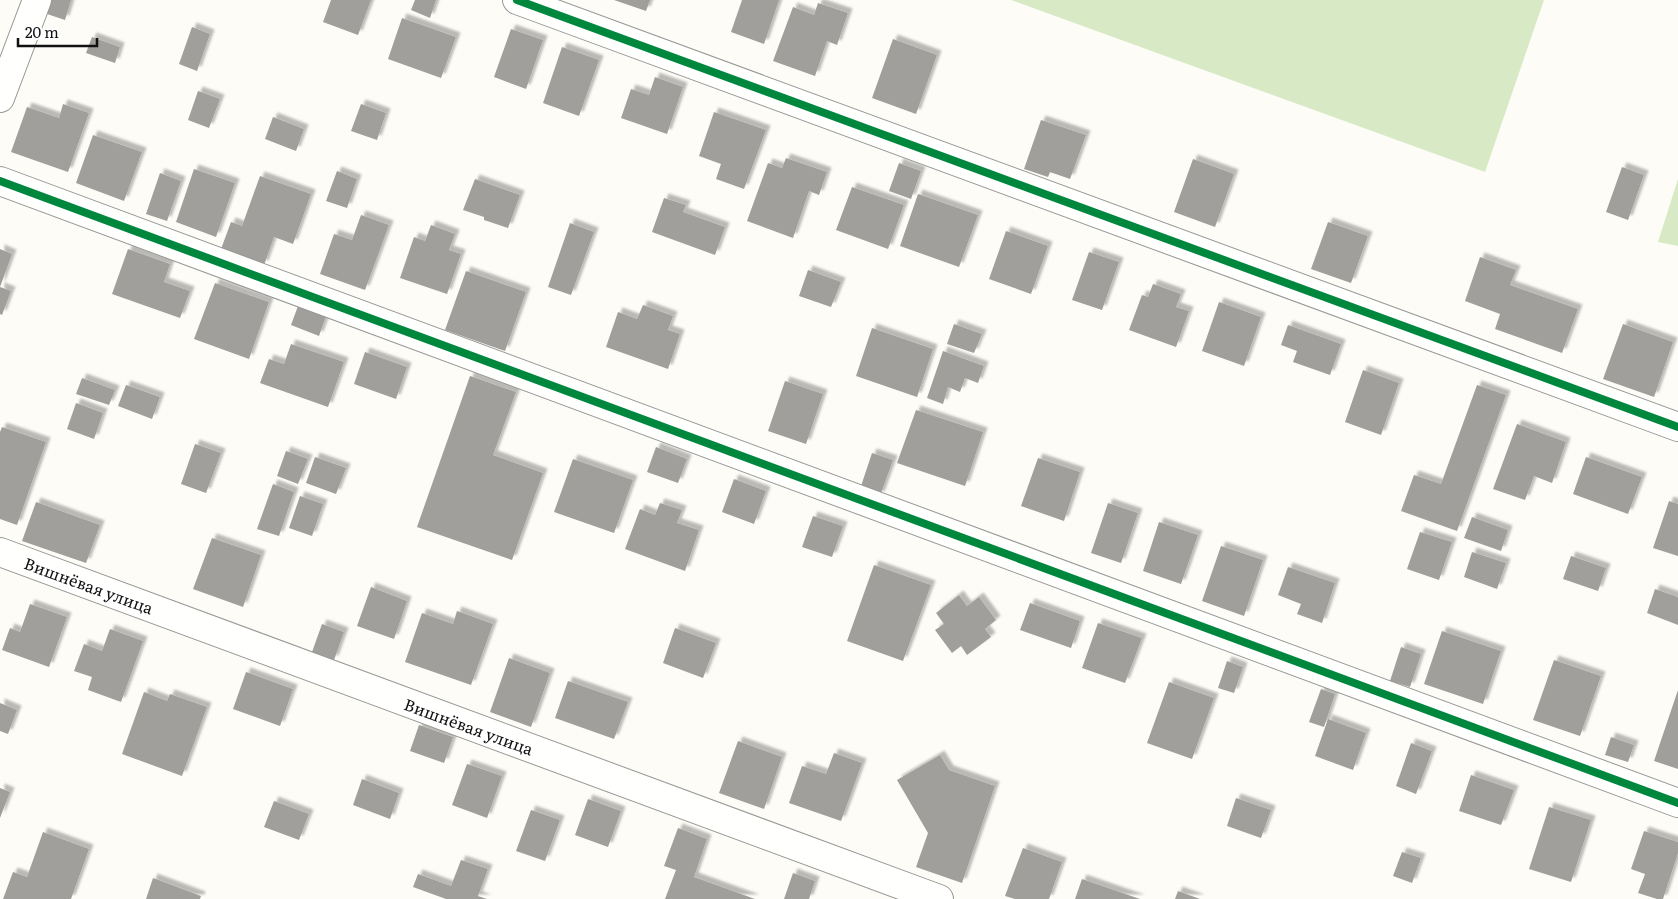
<svg xmlns="http://www.w3.org/2000/svg" width="1678" height="899" font-family="Literata,serif">
<defs>
<filter id="shadow"><feDropShadow dx="4.5" dy="-4.5" stdDeviation="1" flood-color="#0004"/></filter>
</defs>
<rect width="100%" height="100%" fill="#fdfcf7"/>
<path fill="#d8eac5" d="M1011,0h533l-59,172z
M1678,179v67l-20,-4z"/>
<path fill="#a19f9c" filter="url(#shadow)" d="M52,0h19l-6,20 -18,-6z
M331,0h40l-13,35 -35,-13z
M415,0h21l-6,18 -19,-8z
M614,0h36l-4,11z
M742,0h37l-15,44 -33,-12z
M818,3l30,10 -11,32 -10,-4 -12,35 -42,-15 20,-54 21,8z
M402,18l54,19 -15,41 -53,-19z
M192,27l18,7 -13,37 -18,-7z
M511,29l32,11 -17,49 -32,-12z
M92,37l28,10 -5,16 -29,-10z
M893,39l44,16 -21,59 -44,-16z
M562,47l37,13 -20,56 -36,-13z
M655,77l28,10 -16,47 -46,-16 10,-29 18,6z
M198,91l22,8 -11,29 -21,-8z
M63,104l26,9 -21,59 -57,-20 16,-45 32,11z
M361,104l25,9 -9,27 -26,-9z
M714,112l52,18 -22,59 -28,-10 5,-15 -22,-8z
M273,117l31,12 -8,22 -31,-12z
M1041,120l45,15 -16,44 -20,-7 -2,5 -24,-8z
M93,135l49,17 -18,49 -48,-18z
M786,158l41,14 -8,23 -10,-4 -16,47 -46,-17 21,-58 14,5z
M1193,159l41,15 -19,53 -41,-15z
M899,163l22,8 -10,28 -22,-8z
M1622,167l22,8 -16,45 -22,-8z
M194,169l41,14 -19,54 -40,-15z
M337,171l20,8 -10,29 -21,-7z
M160,173l21,8 -14,40 -21,-7z
M260,176l51,18 -18,50 -19,-7 -10,28 -43,-16 10,-27 11,4z
M475,179l45,16 -12,33 -24,-8v-3l-21,-7z
M852,187l52,18 -16,44 -52,-19z
M918,194l60,21 -19,52 -59,-21z
M664,198l22,7 -3,7 42,15 -10,28 -63,-23z
M361,215l28,10 -24,65 -45,-16 14,-40 18,6z
M1328,222l40,14 -17,47 -40,-14z
M570,223l24,9 -23,63 -23,-8z
M431,225l24,9 -6,16 12,4 -14,40 -47,-16 14,-41 11,4z
M1006,231l42,15 -17,48 -42,-15z
M0,249l12,5 -12,33 11,4 -9,24 -2,-1z
M128,249l42,15 -6,18 26,9 -10,27 -68,-24z
M1089,252l30,10 -17,48 -30,-10z
M1480,257l36,13 -6,15 68,24 -16,44 -67,-24 5,-15 -35,-13z
M808,270l33,12 -10,25 -32,-11z
M466,271l60,21 -21,59 -60,-21z
M215,283l54,19 -20,57 -55,-20z
M1153,284l28,10 -5,13 13,4 -13,36 -47,-17 13,-35 6,2z
M1219,302l42,15 -17,49 -42,-15z
M643,305l30,11 -5,14 12,4 -12,35 -62,-22 12,-35 19,7z
M298,306l28,10 -7,20 -28,-11z
M954,324l28,10 -8,19 -27,-9z
M1623,324l50,18 -19,55 -51,-18z
M1288,325l53,19 -11,31 -37,-13 4,-11 -16,-6z
M872,328l61,21 -16,48 -61,-21z
M291,344l53,18 -16,45 -68,-24 9,-24 15,5z
M943,351l41,15 -6,17 -13,-5 -5,14 -12,-5 -5,17 -16,-6z
M365,352l42,15 -11,32 -42,-15z
M1363,370l36,13 -18,52 -36,-13z
M470,376l46,16 -23,63 50,18 -31,87 -95,-33z
M82,378l33,12 -6,15 -33,-11z
M785,381l38,13 -17,50 -38,-13z
M126,385l34,12 -8,22 -34,-13z
M1477,385l29,10 -49,136 -56,-20 13,-36 27,9z
M76,403l27,10 -9,26 -27,-10z
M916,410l67,22 -18,54 -68,-23z
M1517,424l49,18 -14,41 -18,-7 -9,24 -32,-11z
M2,427l44,15 -29,83 -17,-6v-87z
M195,444l26,9 -15,40 -25,-9z
M656,447l31,12 -9,24 -31,-11z
M286,451l22,8 -10,25 -21,-8z
M872,453l21,7 -13,36 -20,-7z
M315,457l31,11 -10,26 -30,-11z
M1586,457l56,20 -14,37 -55,-20z
M1038,458l42,14 -16,49 -43,-15z
M573,459l60,21 -19,53 -60,-21z
M734,479l32,12 -12,33 -32,-12z
M273,484l21,8 -15,44 -22,-7z
M300,496l23,8 -11,32 -23,-8z
M1669,501l9,3v52l-25,-8z
M36,502l64,23 -14,38 -64,-22z
M660,503l22,7 -5,13 22,7 -14,41 -60,-22 15,-40 15,6z
M1108,503l30,10 -17,50 -30,-10z
M813,516l30,10 -11,31 -30,-10z
M1472,517l36,13 -7,21 -37,-13z
M1159,522l39,13 -17,49 -38,-13z
M1420,532l32,10 -13,38 -32,-11z
M212,538l49,17 -18,52 -50,-18z
M1221,546l42,14 -19,56 -42,-15z
M1472,552l34,11 -9,26 -33,-12z
M1571,556l35,12 -8,23 -35,-12z
M874,565l57,20 -28,76 -56,-20z
M1288,567l47,16 -13,40 -25,-9 4,-10 -23,-9z
M371,587l36,14 -13,38 -37,-13z
M1655,589l23,8v28l-31,-12z
M959,595l8,11 12,-9 17,23 -11,9 6,8 -24,18 -6,-9 -9,7 -17,-23 9,-6 -8,-11z
M1030,603l50,18 -9,27 -51,-18z
M30,604l37,13 -18,50 -47,-17 8,-22 10,4z
M457,611l36,13 -22,61 -66,-23 17,-49 31,11z
M1098,623l44,15 -17,45 -43,-15z
M322,624l22,8 -10,28 -22,-8z
M675,628l41,15 -13,35 -40,-15z
M110,629l33,12 -22,61 -33,-12 4,-13 -18,-6 10,-27 18,7z
M1442,631l59,20 -18,53 -59,-20z
M1401,647l20,7 -11,33 -20,-6z
M509,658l41,15 -19,54 -41,-15z
M1554,660l47,16 -21,60 -47,-16z
M1227,661l16,6 -9,26 -16,-5z
M246,672l47,17 -13,37 -47,-17z
M568,681l60,21 -14,37 -59,-21z
M1169,682l45,16 -22,61 -45,-16z
M1321,689l14,5 -11,33 -15,-5z
M1678,690v79l-24,-8z
M144,692l23,9 3,-7 37,13 -25,69 -60,-22z
M0,703l17,7 -9,24 -8,-3z
M1328,719l38,14 -13,37 -38,-14z
M419,725l34,12 -9,26 -34,-12z
M1611,737l23,8 -6,17 -23,-7z
M738,741l44,16 -18,52 -45,-16z
M1411,743l21,8 -16,43 -20,-8z
M834,753l28,10 -21,58 -52,-18 13,-37 24,8z
M940,755l9,15 46,16 -33,97 -46,-16 12,-34 -31,-53z
M467,764l35,12 -15,42 -35,-13z
M1471,775l43,15 -13,35 -42,-14z
M362,779l37,14 -9,26 -37,-14z
M0,788l10,4 -10,26z
M1236,798l35,12 -10,28 -34,-12z
M588,799l33,12 -13,36 -33,-12z
M274,801l35,13 -10,26 -35,-13z
M1549,807l42,13 -20,62 -42,-13z
M531,810l29,10 -15,41 -29,-10z
M678,828l29,11 -13,38 61,22h-90l11,-29 -12,-4z
M1644,831l34,11v11l-15,46h-6l-19,-6 7,-19 -14,-5z
M43,832l46,17 -18,50h-68l10,-27 14,5z
M1023,848l39,14 -13,37h-34l-10,-3z
M1402,852l19,6 -9,25 -19,-7z
M461,860l27,9 -10,27 9,3h-41l-33,-12 5,-13 33,12z
M793,873l22,8 -6,18h-25z
M153,878l48,18 -1,3h-54z
M1082,879l58,20h-65z
M1178,891l22,8h-25z"/>
<g fill="none" stroke-linecap="round" stroke-linejoin="round">
<g stroke="#979795" stroke-width="30">
<path id="minor" d="M517,0l1161,427
M0,98l37,-98
M0,181l1678,622
M0,552l939,347"/>
</g>
<use href="#minor" stroke="#fffffe" stroke-width="28"/>
<g stroke="#fff" stroke-width="11">
<path id="cycleway" d="M517,0l1161,427
M0,181l1678,622"/>
</g>
<use href="#cycleway" stroke="#00873e" stroke-width="8"/>
</g>
<g text-anchor="middle" dominant-baseline="central" stroke-width="5" stroke-linejoin="round" paint-order="stroke">
<g font-size="16" fill="#111" stroke="#fff">
<text transform="translate(89 585) rotate(20)">Вишнёвая улица</text>
<text transform="translate(469 726) rotate(20)">Вишнёвая улица</text>
</g>
</g>
<path d="M18 38v8h79v-8" fill="none" stroke="#111111" stroke-width="2.5"/>
<text x="25" y="38" font-size="15" fill="#111111" stroke="#ffffff" stroke-width="4" paint-order="stroke">20 m</text>
</svg>
